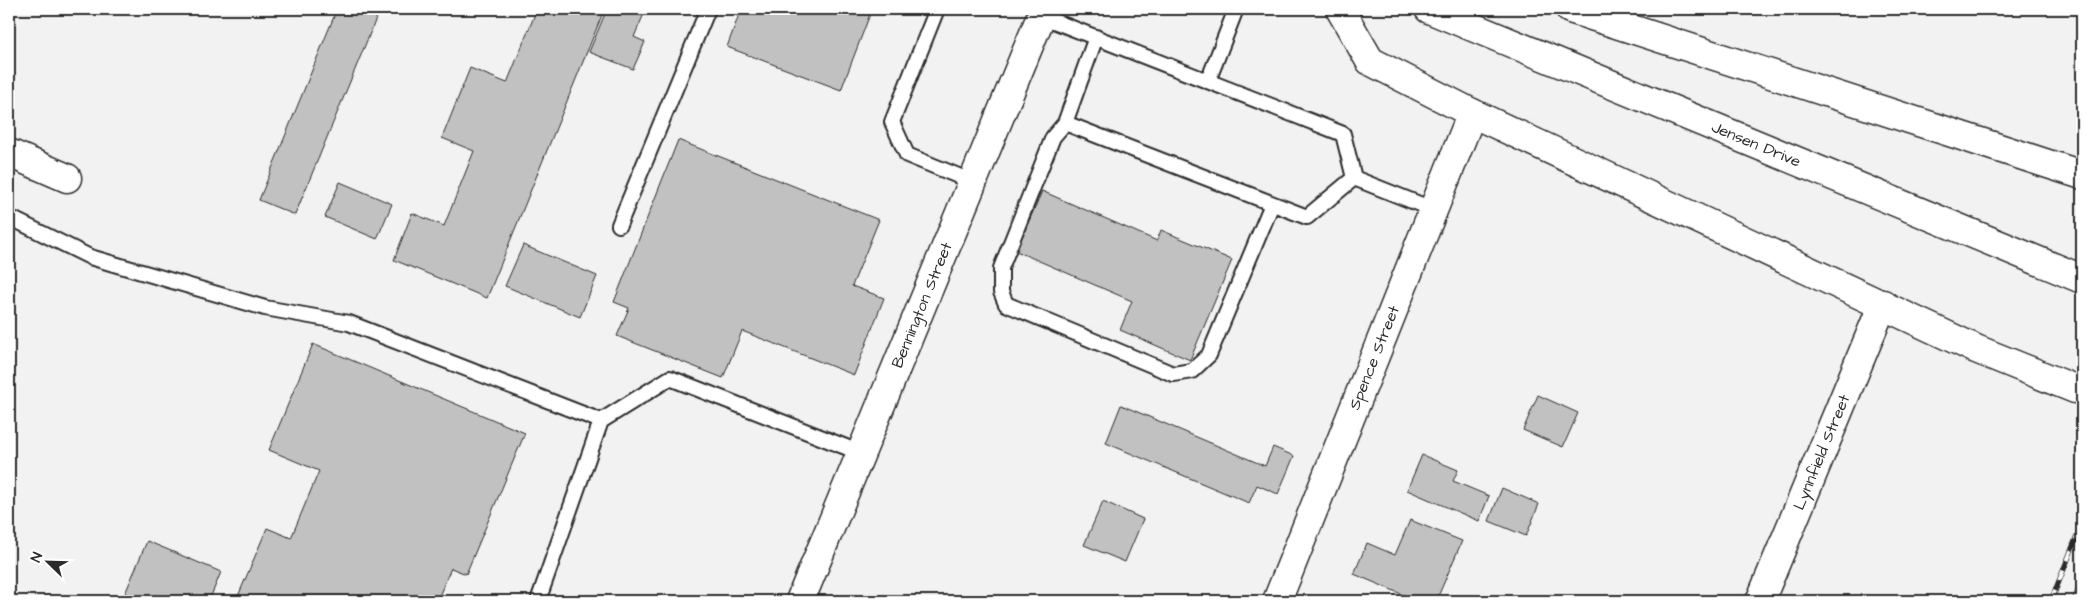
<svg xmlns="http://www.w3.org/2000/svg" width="2091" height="610" font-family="'Architects Daughter',sans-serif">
<rect width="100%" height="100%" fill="#f2f2f2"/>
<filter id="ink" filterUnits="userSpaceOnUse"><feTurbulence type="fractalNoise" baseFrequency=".02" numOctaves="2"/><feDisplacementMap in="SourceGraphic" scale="10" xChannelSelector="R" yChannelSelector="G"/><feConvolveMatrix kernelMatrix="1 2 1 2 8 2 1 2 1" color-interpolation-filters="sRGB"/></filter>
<g filter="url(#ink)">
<path fill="#c1c1c1" stroke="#2b2b2b" d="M337,9h43l-85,206 -36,-15z
M537,9l67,1 -117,288 -93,-38 18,-47 32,13 30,-75 -32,-13 28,-70 37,15z
M607,9h39l-12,28 11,5 -12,27 -44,-17z
M741,9h131l-31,81 -114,-43z
M678,140l201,80 -27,66 32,12 -30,77 -112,-44 -19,47 -106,-42 12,-28 -15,-6z
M340,182l52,22 -15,35 -52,-22z
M1042,191l115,50 4,-11 71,30 -42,100 -70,-30 12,-29 -116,-50z
M523,245l74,31 -17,41 -75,-31z
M313,344l212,89 -59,141 -15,-6 -14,33h-19l-14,-6 -2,6h-166l31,-73 24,10 28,-67 -50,-21z
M1538,395l40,18 -15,34 -40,-17z
M1121,405l144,61 8,-19 21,9 -16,38 -21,-9 -8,18 -143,-60z
M1422,455l36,15 -5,11 36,15 -10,25 -72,-31z
M1502,488l37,16 -13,32 -37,-15z
M1103,501l40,18 -18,43 -41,-17z
M1410,520l52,21 -26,60h-18l-64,-27 13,-31 28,12z
M147,541l74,31 -12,29h-87z"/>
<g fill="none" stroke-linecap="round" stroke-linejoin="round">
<g stroke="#2b2b2b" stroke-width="18">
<path id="service" d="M937,9l-45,113 15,33 66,27
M1041,16l302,118 11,44 78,31
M1096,37l-31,86 242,94 47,-39
M1208,81l28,-72
M1065,123l-12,14 -52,131v24l5,12 167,70 19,-3 17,-16 63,-151
M9,217l81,40 175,51 84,15 252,98
M619,225l89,-216
M538,601l63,-180 69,-43 191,75"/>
</g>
<g stroke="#2b2b2b" stroke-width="31">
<g id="minor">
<path d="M1340,9l30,52 102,52 504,236 99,40"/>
<path d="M1570,9l512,166"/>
<path d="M9,153l58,25"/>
<path id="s1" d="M1277,601l195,-488"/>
<path id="s2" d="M1760,601l123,-297"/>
</g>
</g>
<g stroke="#2b2b2b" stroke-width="31">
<g id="tertiary">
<path id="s3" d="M800,601l244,-592"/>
</g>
</g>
<g stroke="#2b2b2b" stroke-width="31">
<g id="secondary">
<path id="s4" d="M1429,9l653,270"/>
</g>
</g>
<use href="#service" stroke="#fff" stroke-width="14"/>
<use href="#minor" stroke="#fff" stroke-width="28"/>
<use href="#tertiary" stroke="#fff" stroke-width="28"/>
<use href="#secondary" stroke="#fff" stroke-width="28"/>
<g stroke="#2b2b2b" stroke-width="5.5">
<path id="rail" d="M2051,601l31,-77
M2074,601l8,-20"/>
</g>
<use href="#rail" stroke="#fff" stroke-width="4" stroke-dasharray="11" stroke-linecap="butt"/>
</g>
</g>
<g text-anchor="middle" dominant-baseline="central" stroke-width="4.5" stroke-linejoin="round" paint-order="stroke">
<g font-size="16" fill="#2b2b2b" stroke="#fff">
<text stroke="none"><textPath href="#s4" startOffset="354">Jensen Drive</textPath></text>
<text stroke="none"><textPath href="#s3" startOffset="320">Bennington Street</textPath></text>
<text stroke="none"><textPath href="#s1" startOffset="262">Spence Street</textPath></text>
<text stroke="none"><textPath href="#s2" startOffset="161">Lynnfield Street</textPath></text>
</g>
</g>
<rect width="2091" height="610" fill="none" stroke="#fff" stroke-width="30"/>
<rect x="15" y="15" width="2061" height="580" fill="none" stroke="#2b2b2b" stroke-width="2" filter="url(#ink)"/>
<g transform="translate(48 562) rotate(293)" stroke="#ffffff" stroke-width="4" paint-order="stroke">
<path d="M0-4L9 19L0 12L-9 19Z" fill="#2b2b2b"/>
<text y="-8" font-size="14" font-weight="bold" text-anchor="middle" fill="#2b2b2b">N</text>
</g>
</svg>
